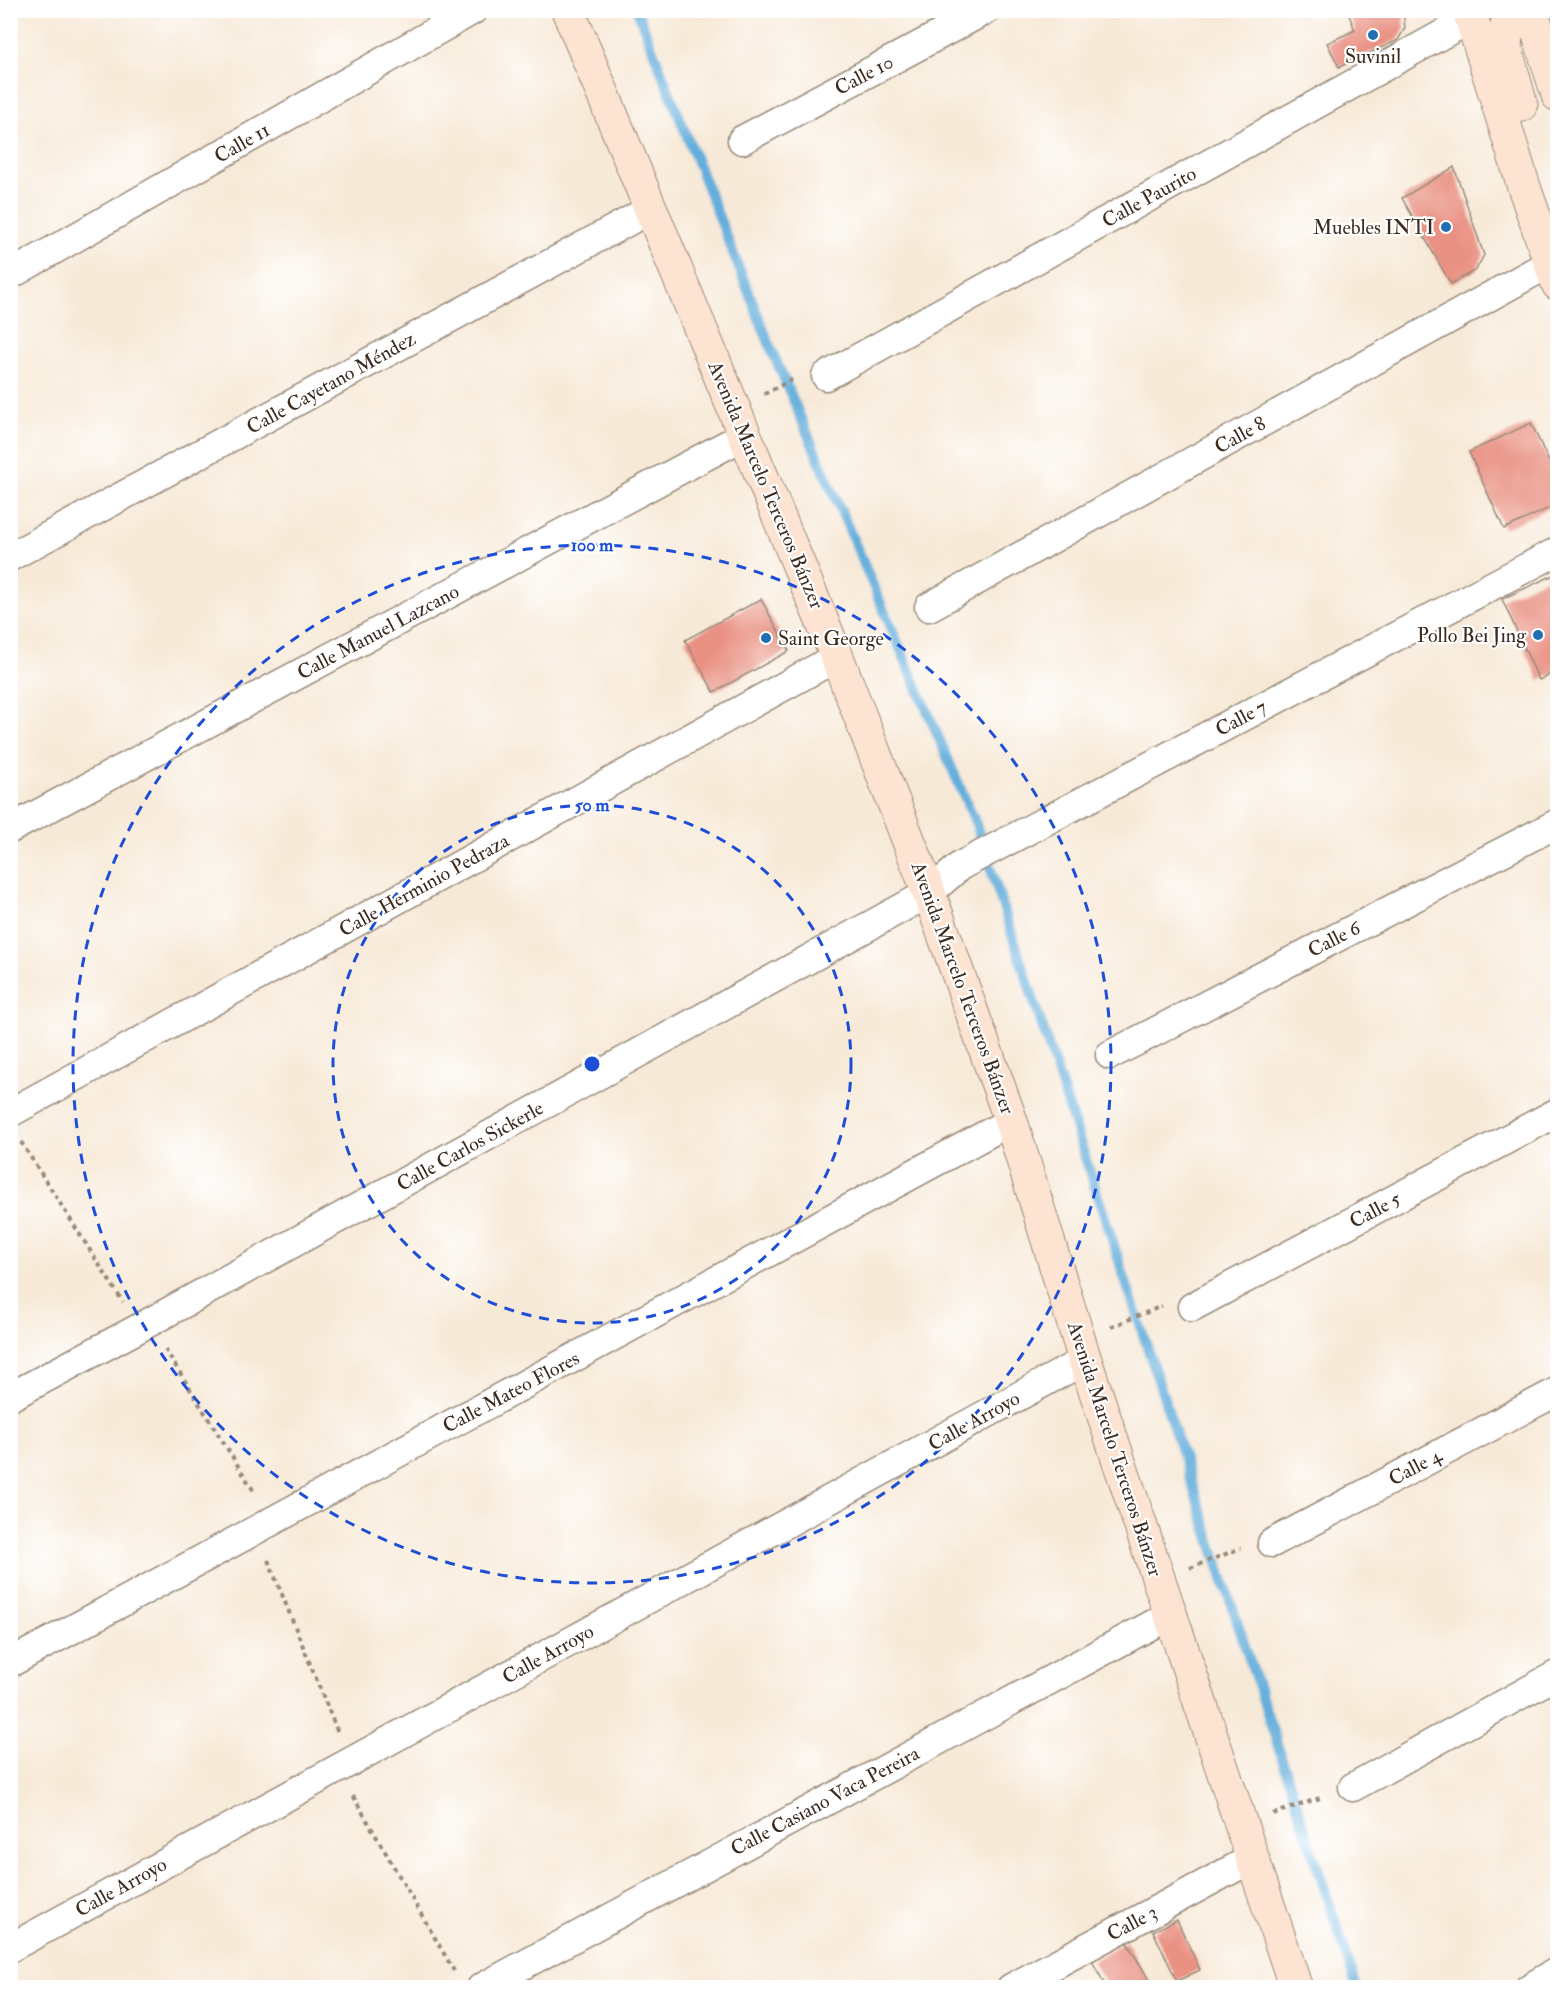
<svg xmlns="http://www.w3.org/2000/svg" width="1568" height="1998" font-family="'IM FELL Double Pica',serif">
<rect width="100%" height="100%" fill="#fff"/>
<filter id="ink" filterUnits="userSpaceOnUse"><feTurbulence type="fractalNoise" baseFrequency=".0167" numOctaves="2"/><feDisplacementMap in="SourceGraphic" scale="12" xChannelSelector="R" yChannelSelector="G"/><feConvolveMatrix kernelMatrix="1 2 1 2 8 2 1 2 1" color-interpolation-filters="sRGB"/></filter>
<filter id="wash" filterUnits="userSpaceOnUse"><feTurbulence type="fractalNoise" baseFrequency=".008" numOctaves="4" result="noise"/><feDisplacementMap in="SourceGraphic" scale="24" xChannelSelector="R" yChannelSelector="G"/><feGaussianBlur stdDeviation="1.35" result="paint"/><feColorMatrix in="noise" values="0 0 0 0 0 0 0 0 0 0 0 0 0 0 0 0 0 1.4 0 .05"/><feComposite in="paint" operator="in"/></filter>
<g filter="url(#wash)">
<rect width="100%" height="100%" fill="#f7e9d7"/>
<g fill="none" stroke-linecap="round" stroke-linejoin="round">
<path stroke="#63aedb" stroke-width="10" d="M637,10l135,341 204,473 381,1164"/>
</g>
<g id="blocks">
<path fill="#e99182" d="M1347,10h56l2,18 -7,12 -59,27 -12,-24 28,-13z
M1454,167l30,88 -8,15 -25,14 -49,-86z
M1531,423l27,58v23l-54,25 -35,-77z
M1558,573v98l-19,9 -37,-81z
M761,599l28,52 -75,41 -29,-52z
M1177,1920l23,50 -23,11 -24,-50z
M1126,1941l28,47h-47l-15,-27z"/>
</g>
</g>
<g filter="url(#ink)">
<use href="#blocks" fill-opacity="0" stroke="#998a7a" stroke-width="1.5"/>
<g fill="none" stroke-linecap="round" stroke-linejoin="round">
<g stroke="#998a7a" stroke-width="31">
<path id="street" d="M742,140l244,-130
M10,275l463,-265
M826,376l646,-358
M10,557l641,-348
M929,607l621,-344
M10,829l735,-394
M1110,1055l448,-232
M10,1113l827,-456
M1192,1307l366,-195
M10,1397l129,-69 790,-435 31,-27 598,-315
M1272,1543l286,-152
M10,1663l1001,-542
M1353,1787l205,-113
M10,1948l1075,-588
M481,1988l689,-373
M1011,1988l242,-130
M1529,1988l29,-17"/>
</g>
<g stroke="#998a7a" stroke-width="35">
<path id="secondary" d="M568,10l269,647 92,236 82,228 74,239 211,628
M1469,10l55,177 34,97
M1509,10l-4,36 16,59
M1531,10l27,85"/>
</g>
<path stroke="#998a7a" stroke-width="4" stroke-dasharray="4.5 4.5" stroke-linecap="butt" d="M764,394l31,-16
M21,1142l102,160
M1111,1327l51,-21
M165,1349l90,144
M268,1560l70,173
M1190,1568l51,-20
M353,1796l101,175
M1273,1814l50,-17"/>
<use href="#street" stroke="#fff" stroke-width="28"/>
<use href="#secondary" stroke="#fde3d1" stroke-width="33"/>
</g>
</g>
<g fill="none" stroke="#1d4ed8" stroke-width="3" stroke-dasharray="10 8">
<circle cx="592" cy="1064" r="259"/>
<circle cx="592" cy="1064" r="519"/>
</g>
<g fill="#1f6fb2" stroke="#fff" stroke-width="2">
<circle cx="1373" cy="35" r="6"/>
<circle cx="1446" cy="227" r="6"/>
<circle cx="1538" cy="635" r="6"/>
<circle cx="766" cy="638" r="6"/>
</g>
<g text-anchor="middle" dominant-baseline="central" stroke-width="4.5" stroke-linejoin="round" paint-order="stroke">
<g font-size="20" fill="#3b2a1e" stroke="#fff" text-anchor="end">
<text x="1373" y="56" text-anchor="middle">Suvinil</text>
<text x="1434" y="227">Muebles INTI</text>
<text x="1526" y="635">Pollo Bei Jing</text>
<text x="778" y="638" text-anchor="start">Saint George</text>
</g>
<g font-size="20" fill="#3b2a1e" stroke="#fff">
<text transform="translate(864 75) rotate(-28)">Calle 10</text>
<text transform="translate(242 143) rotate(-30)">Calle 11</text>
<text transform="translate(1149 197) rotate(-29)">Calle Paurito</text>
<text transform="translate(331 383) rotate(-29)">Calle Cayetano Méndez</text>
<text transform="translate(1240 435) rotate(-29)">Calle 8</text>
<text transform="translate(766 485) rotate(67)">Avenida Marcelo Terceros Bánzer</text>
<text transform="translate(378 632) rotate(-28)">Calle Manuel Lazcano</text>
<text transform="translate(1241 718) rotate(-28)">Calle 7</text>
<text transform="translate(424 885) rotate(-29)">Calle Herminio Pedraza</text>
<text transform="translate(1334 939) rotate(-27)">Calle 6</text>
<text transform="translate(963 988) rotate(70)">Avenida Marcelo Terceros Bánzer</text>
<text transform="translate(470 1146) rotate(-29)">Calle Carlos Sickerle</text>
<text transform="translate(1375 1210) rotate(-28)">Calle 5</text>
<text transform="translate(511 1392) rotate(-28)">Calle Mateo Flores</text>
<text transform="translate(974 1421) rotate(-29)">Calle Arroyo</text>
<text transform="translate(1115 1449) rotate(72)">Avenida Marcelo Terceros Bánzer</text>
<text transform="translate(1415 1467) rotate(-28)">Calle 4</text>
<text transform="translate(548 1654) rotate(-29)">Calle Arroyo</text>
<text transform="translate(825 1801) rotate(-28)">Calle Casiano Vaca Pereira</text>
<text transform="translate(121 1887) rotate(-29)">Calle Arroyo</text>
<text transform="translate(1132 1923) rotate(-28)">Calle 3</text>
</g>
</g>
<circle cx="592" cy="1064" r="9" fill="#1d4ed8" stroke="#fff" stroke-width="3"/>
<g font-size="18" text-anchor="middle" font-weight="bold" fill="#1d4ed8" stroke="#fff" stroke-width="4.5" stroke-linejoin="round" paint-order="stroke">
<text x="592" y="551">100 m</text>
<text x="592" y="811">50 m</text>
</g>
<rect width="1568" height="1998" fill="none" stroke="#fff" stroke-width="36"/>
</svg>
